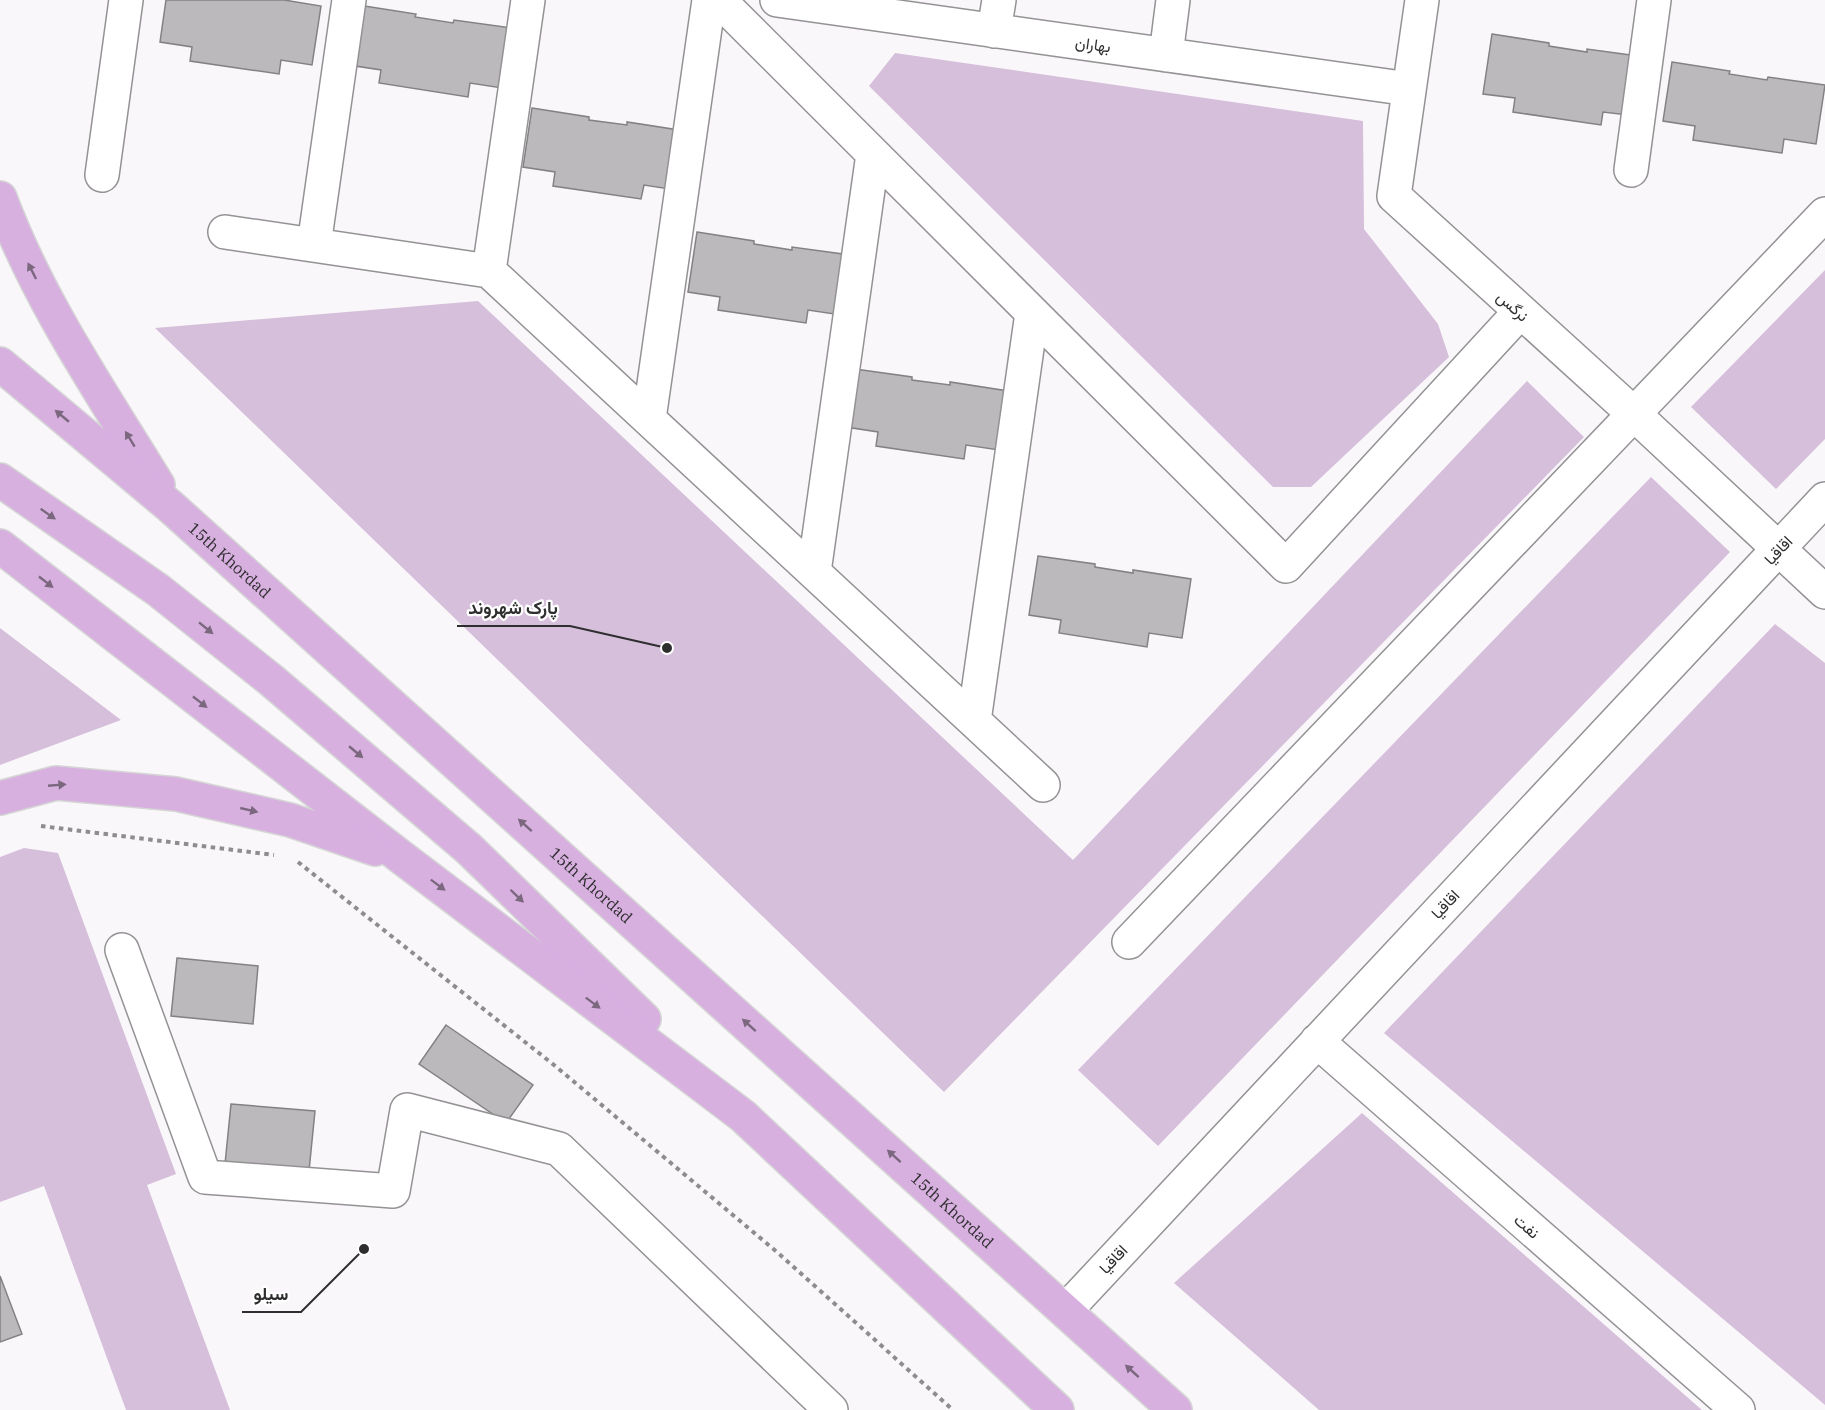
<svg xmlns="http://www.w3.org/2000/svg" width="1825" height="1410" font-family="'IBM Plex Serif',Vazirmatn,serif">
<rect width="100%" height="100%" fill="#faf7fa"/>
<path fill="#d6bfdb" d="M895,53l468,68 1,108 74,95 11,33 -138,130h-38l-404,-401z
M1825,270v169l-49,50 -85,-82z
M478,301l595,559 454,-479 57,56 -640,655 -789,-764z
M1651,477l79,75 -572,594 -80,-76z
M1775,624l50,39v742l-441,-372z
M0,628l121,92 -121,45z
M24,848l34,5 118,321 -29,11 83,225h-104l-82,-224 -44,16v-345z
M1362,1113l340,297h-383l-145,-127z"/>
<path fill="#bcb9bc" stroke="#838184" stroke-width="1.5" d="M166,0h118l37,6 -9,59 -31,-5 -2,14 -89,-13 2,-14 -32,-5z
M358,5l58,9 -1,3 38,6 1,-3 57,8 -9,60 -32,-5 -2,14 -89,-14 2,-13 -32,-5z
M1492,34l57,9v3l38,6v-3l58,8 -9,59 -33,-4 -2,13 -88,-13 2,-14 -32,-4z
M1672,62l58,9 -1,3 38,6 1,-3 57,8 -9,59 -32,-5 -2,14 -89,-13 2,-14 -32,-5z
M532,108l57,9v3l38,5v-3l58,9 -9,59 -32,-5 -3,14 -88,-13 2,-14 -32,-5z
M697,232l57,9v3l38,6v-3l58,8 -9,60 -33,-5 -2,13 -88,-13 2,-13 -32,-5z
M855,369l57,8v3l38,5v-3l58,9 -9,59 -33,-5 -2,14 -88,-13 2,-14 -32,-5z
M1038,556l57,8v3l38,6v-3l58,9 -9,59 -33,-5 -2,14 -88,-14 2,-13 -32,-5z
M177,958l81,8 -5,58 -82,-8z
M446,1025l87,60 -27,38 -87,-59z
M231,1104l84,7 -6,60 -84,-7z
M0,1276l22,58 -22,8z"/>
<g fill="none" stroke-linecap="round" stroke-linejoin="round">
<g stroke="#949295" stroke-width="36">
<path id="minor" d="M719,0l567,566 234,-254
M777,0l632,89
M1422,0l-28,196 240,218 191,178
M994,31l5,-31
M1166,55l7,-55
M1631,170l23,-170
M102,175l24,-175
M225,232l264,39 554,514
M314,245l35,-245
M489,271l39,-271
M649,419l60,-419
M814,572l59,-418
M974,721l58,-408
M1129,942l696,-728
M122,950l83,227 188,14 14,-81 152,39 272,261
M1317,1041l421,369
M1066,1310l759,-811"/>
</g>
<g stroke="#d5d5d5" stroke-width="36">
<g id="major">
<path d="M0,198c38,102 101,194 158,287"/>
<path id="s1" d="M0,364l171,143 1004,903"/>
<path d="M0,480l158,110 113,90 198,169 175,170"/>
<path d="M0,546l401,311 342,259 314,294"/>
<path d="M0,798l56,-15 120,11 114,26 85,29"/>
</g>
</g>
<path stroke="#8e8c8e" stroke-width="4" stroke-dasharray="4.5 4.5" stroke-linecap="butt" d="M41,826l233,29
M298,862l256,203 223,187 176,158"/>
<use href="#minor" stroke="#fff" stroke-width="33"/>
<use href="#major" stroke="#d7b0e0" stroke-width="33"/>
</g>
<defs><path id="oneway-solid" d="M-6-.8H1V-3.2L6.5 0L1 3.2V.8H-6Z" transform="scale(1.5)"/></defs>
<g fill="#7b687f">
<use href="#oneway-solid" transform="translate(32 271) rotate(-117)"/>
<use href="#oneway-solid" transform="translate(62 416) rotate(-140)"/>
<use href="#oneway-solid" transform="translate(130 439) rotate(-121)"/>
<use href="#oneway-solid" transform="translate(48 514) rotate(35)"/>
<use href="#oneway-solid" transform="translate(46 582) rotate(38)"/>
<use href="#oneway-solid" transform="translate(206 628) rotate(39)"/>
<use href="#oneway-solid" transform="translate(200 702) rotate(38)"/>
<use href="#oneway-solid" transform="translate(356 752) rotate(40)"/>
<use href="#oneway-solid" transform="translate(57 785) rotate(-5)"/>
<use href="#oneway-solid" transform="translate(249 810) rotate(13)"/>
<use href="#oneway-solid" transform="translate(525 825) rotate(-138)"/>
<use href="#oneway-solid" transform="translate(438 885) rotate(37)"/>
<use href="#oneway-solid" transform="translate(517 896) rotate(44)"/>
<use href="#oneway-solid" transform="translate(593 1003) rotate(37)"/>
<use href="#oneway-solid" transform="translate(749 1025) rotate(-138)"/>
<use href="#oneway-solid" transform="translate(894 1156) rotate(-138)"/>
<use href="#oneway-solid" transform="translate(1132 1371) rotate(-138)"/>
</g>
<g text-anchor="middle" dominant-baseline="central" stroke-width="4.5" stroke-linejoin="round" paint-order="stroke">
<g font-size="16" fill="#2f2e2f" stroke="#fff">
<text transform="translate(1093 44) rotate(8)">بهاران</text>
<text transform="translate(1513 306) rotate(42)">نرگس</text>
<text transform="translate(1778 550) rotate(-47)">اقاقیا</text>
<text stroke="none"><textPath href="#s1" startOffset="302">15th Khordad</textPath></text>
<text stroke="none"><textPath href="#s1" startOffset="788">15th Khordad</textPath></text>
<text transform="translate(1445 904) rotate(-47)">اقاقیا</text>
<text stroke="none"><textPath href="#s1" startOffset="1274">15th Khordad</textPath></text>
<text transform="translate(1527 1226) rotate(41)">نفت</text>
<text transform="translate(1113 1259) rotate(-47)">اقاقیا</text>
</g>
</g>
<path fill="none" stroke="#2f2e2f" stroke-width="2" d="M667 648L570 626H457M364 1249L301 1312H242"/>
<g fill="#2f2e2f" stroke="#fff" stroke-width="2">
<circle cx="667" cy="648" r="6"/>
<circle cx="364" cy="1249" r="6"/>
</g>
<g font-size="18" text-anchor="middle" font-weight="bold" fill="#2f2e2f" stroke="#fff" stroke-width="4.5" stroke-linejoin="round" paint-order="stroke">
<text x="513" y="614">پارک شهروند</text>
<text x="271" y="1300">سیلو</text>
</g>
</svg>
